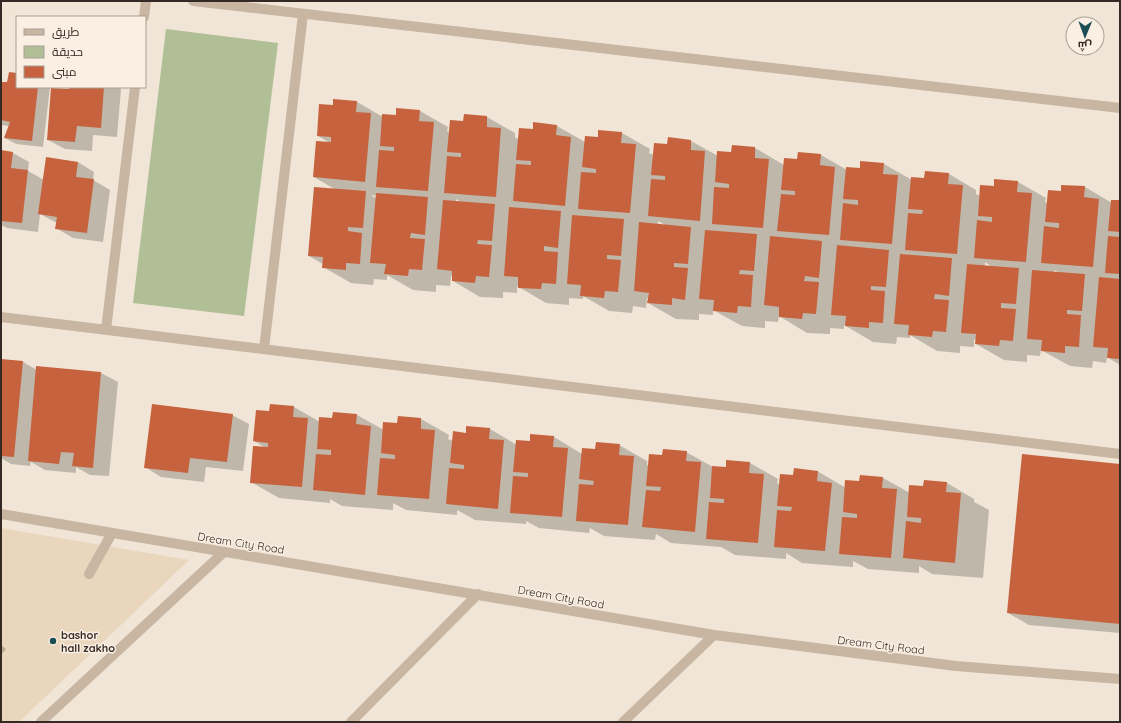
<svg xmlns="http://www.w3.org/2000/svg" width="1121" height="723" font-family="Quicksand,Cairo,sans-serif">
<rect width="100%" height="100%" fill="#f0e5d6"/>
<path fill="#b0bf96" d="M166,29l112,14 -34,273 -111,-13z"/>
<path fill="#e9d6bd" d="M1,528l188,32 -170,162h-18z"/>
<path fill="#0003" fill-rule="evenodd" d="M17,74v13h33l-7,60 -27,-3 -11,-6 4,-12 -8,-1v-42h7z
M70,87h47l4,2 -4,48 -24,-2 -1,16 -27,-2 -17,-9z
M334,100l23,2 26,15 14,-1v-7l23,2 28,16 -1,4 3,2 14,-11 1,-7 22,2 28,16v4l4,3 15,-10 23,-4 28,16 14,-4v-7l23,2 28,16 -1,4 5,2 14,-10 1,-6 22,2 27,15 14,-3v-7l23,2 29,17 14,-5 1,-7 22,2 26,15 14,-1 23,-5 28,16 37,-6 27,16v4l4,2 15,-9v-7l23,2 28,16 -1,4 2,1 15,-11v-6l23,1 27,16 8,-2v164l-13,-8 -1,6 -13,-2 -1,7 -22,-2 -29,-16 -1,6 -13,-1v7l-23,-2 -28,-16 1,-4 -3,-1v8l-14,-1v7l-23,-2 -27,-16v3l-13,-1 -1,7 -23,-2 -29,-17v4l-14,-1v6l-23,-1 -28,-17 -1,6 -13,-1v7l-23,-2 -29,-16v5l-14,-1v6l-23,-1 -28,-16 1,-4 -2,-1 -1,10 -13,-2 -1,7 -23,-2 -26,-15v3l-14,-1v7l-23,-2 -29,-17v7l-14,-1v6l-23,-1 -27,-16v-4l-2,-1 -1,10 -14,-1v7l-23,-2 -26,-15v5l-13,-1 -1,6 -22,-2 -28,-16v-3l-14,-8 27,-66 -22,-13 16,-34 -12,-7 16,-29zM371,195l6,1v3zM456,199l6,4 -6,-1zM658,221l7,4h-7zM985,262l7,5 -7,-1zM1054,270l6,3 -6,-1z
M1,151l12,2 16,9 -1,9 16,9 3,-22 31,4 16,10 -1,8 17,10 -7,52 -30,-4 -17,-10 1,-5 -17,-9 -2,18 -31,-4 -6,-3z
M1,360l22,2 14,8v-3l64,6 17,9 -9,94 -19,-1 -14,-8v6l-31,-3 -14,-8 -1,4 -19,-2 -10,-6z
M294,407l26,15 37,-7 27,15 14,-6v-7l23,2 28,16 -1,4 5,2 14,-7v-7l23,2 27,16 37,-8 28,17 37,-9 28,16v4l2,1 14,-10 23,-4 27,15 14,1v-7l23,2 28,16 -1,4 3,2 14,-9 23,-5 29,17 14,-6v-6l23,2 27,15 14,-6 23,-4 27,16v3l15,8 -6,68 -51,-4 -13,-8v7l-51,-4 -15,-8v6l-51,-4 -16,-10v6l-51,-4 -14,-8 -50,-4 -15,-9 -1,6 -51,-4 -14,-8 -1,5 -50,-5 -13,-7v3l-51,-4 -18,-10v5l-51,-5 -13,-7v7l-51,-4 -12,-7v4l-51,-5 -28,-16 15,-34 -12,-7 16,-29z
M232,415l17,9 -6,47 -37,-4 -2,15 -43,-5 -16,-10z
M1120,465v168l-91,-8 -21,-12z
M1,645l5,4 -5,6z"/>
<path fill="#c6633e" d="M9,72l8,1v14h21l-6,54 -28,-3 6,-16 -9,-2v-38h6z
M69,87h35l-3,41 -24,-2 -2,16 -28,-2 4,-52 18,1z
M333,99l24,2 -1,11 15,1 -6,69 -52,-5 3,-36 15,1v-5l-14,-1 2,-32 14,1z
M396,108l24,2 -1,11 15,1 -6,69 -52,-4 3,-37 15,1v-4l-14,-1 2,-32 14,1z
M464,114l23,2v11l14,1 -5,69 -52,-4 3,-37 14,1v-4l-14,-1 3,-32 13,1z
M533,122l24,3 -1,10 15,2 -6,69 -52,-5 3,-37 15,1v-4l-15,-1 3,-32 14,1z
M598,130l24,2 -1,11 15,1 -6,69 -52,-4 3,-37 15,1v-4l-14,-2 3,-31 13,1z
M668,137l23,3v10l14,1 -5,70 -52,-5 3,-37 14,1v-4l-14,-1 3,-32 13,1z
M732,145l23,2v11l14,1 -6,69 -51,-4 2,-37 15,1v-4l-14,-2 2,-31 14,1z
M1,150l12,2 -2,16 17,2 -6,53 -21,-2z
M798,152l23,2 -1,11 15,2 -6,68 -52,-4 4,-37 14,1v-4l-14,-1 3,-32 13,1z
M46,157l32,5 -2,15 18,2 -7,54 -32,-4 2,-12 -19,-3z
M860,161l24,2 -1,11 15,1 -6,69 -52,-4 3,-37 15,2v-5l-15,-1 3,-32 14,1z
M925,171l24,2 -1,11 15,1 -6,69 -52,-4 3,-37 14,1 1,-4 -15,-1 3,-32 13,1z
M994,179l24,2 -1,11 15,1 -6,69 -52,-4 3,-38 15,2v-5l-14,-1 2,-31 14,1z
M1061,185l24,1 -1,11 15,2 -6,68 -52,-4 3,-37 15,2v-5l-14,-1 3,-32 13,1z
M314,187l52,4 -3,37 -15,-1v4l14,2 -2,31 -14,-1v7l-24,-2 1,-11 -15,-1z
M376,193l52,4 -3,38 -14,-2 -1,5 15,1 -3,31 -13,-1 -1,7 -24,-2 2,-10 -16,-1z
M443,200l52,4 -3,37 -14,-1 -1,4 15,1 -3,32 -13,-1 -1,7 -23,-2v-10l-15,-2z
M1111,200h9v32l-12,-1z
M509,207l52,4 -3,37 -14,-2v5l14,1 -2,32 -14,-1 -1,6 -23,-1v-11l-14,-1z
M572,215l52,4 -3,37 -14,-1v4l14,1 -3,32 -13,-1 -1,7 -24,-2 1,-11 -14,-1z
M639,222l52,5 -3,37 -14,-1v4l14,1 -3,32 -13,-2v7l-25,-2 2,-10 -15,-2z
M705,230l52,4 -3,37 -14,-1 -1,4 14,1 -2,32 -13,-1 -1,7 -24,-2 1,-11 -15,-1z
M770,236l52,5 -3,37 -14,-2 -1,5 15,1 -3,32 -13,-1 -1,6 -23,-2v-10l-15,-2z
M1108,236l12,1v37l-15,-1z
M837,245l52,5 -3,37 -15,-1v4l14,1 -2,32 -14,-1v6l-24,-2 1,-10 -15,-1z
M900,254l52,4 -3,38 -14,-2 -1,5 15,1 -3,32 -13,-1 -1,6 -24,-2 1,-10 -15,-1z
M967,264l52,4 -3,36 -15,-1v5l15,1 -3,32 -13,-1 -1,6 -24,-2 1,-10 -15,-1z
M1032,270l53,4 -3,37 -15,-1v4l14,1 -2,32 -14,-1v7l-24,-2 1,-11 -15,-1z
M1099,277l21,2v80l-13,-1 1,-10 -15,-1z
M1,359l22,2 -9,96 -13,-1z
M36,366l65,6 -8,96 -21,-2 2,-13 -13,-1 -2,12 -31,-3z
M152,404l81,10 -6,48 -37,-4 -2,15 -44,-5z
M270,404l24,2 -1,11 15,1 -6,69 -52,-4 3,-37 15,1v-4l-15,-2 3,-31 13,1z
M333,412l24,2 -1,10 15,2 -6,69 -52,-5 3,-36 15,1v-5l-14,-1 2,-32 13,1z
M398,416l23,2v11l14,1 -6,69 -52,-4 3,-37 15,1v-4l-14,-2 2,-31 14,1z
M466,426l24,2 -1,11 15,1 -6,69 -52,-5 3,-36 15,1v-4l-14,-2 3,-32 13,2z
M530,434l24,2 -1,11 15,1 -6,69 -52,-4 3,-37 15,1v-4l-15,-1 3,-32 14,1z
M596,442l24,2 -1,11 15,1 -6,69 -52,-4 3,-37 14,1 1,-4 -15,-2 3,-31 13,1z
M663,449l24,2 -1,10 15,1 -6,70 -53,-5 4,-37 14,1 1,-4 -15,-1 3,-32 13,1z
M1022,454l98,10v160l-113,-11z
M726,460l24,2 -1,11 15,1 -6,69 -52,-4 3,-37 15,1v-4l-14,-1 2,-32 14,1z
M794,468l24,3 -1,10 15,2 -7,68 -51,-4 3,-37 14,1 1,-4 -15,-1 3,-32 13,1z
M860,475l23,2 -1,11 15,1 -6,69 -52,-4 3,-37 15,1v-4l-14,-2 2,-32 14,1z
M924,480l23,2 -1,10 15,1 -6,70 -52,-5 3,-37 15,2v-5l-14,-1 2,-32 14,1z"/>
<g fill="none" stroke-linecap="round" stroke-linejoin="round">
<path stroke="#c8b5a2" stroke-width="10" d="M193,1l927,107
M144,17l2,-16
M1,317l1119,137
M106,330l29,-243
M264,349l39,-335
M1,514l713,121 242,31 164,13
M89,574l23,-41
M41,722l183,-170
M351,722l127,-128
M623,722l91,-87"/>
</g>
<circle fill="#1b4e54" stroke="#f9efe2" stroke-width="1.5" cx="53" cy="641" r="4"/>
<g text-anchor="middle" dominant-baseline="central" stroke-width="3" stroke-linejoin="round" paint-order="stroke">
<g font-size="11" fill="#332925" stroke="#f9efe2">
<text transform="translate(241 543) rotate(9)">Dream City Road</text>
<text transform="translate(561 597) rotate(10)">Dream City Road</text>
<text transform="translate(881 645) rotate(7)">Dream City Road</text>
</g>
<g font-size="11" font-weight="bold" fill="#332925" stroke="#f9efe2" text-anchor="start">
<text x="61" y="635">bashor<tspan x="61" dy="13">hall zakho</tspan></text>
</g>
</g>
<rect width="1121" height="723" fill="none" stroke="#332925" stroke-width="4"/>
<rect x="16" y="16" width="130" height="72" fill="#f9efe2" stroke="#aaa096"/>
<rect x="24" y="29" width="20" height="6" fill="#c8b5a2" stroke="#aaa096"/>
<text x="52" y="36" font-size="12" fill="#332925">طريق</text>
<rect x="24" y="46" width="20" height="12" fill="#b0bf96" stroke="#aaa096"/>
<text x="52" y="56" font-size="12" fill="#332925">حديقة</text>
<rect x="24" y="66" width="20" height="12" fill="#c6633e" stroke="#aaa096"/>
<text x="52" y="76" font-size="12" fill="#332925">مبنى</text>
<g transform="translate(1085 36) rotate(181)"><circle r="19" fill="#f9efe2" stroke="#aaa096"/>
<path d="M0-3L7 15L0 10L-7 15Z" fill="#1b4e54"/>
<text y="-6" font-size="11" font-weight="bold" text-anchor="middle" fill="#332925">ش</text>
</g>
</svg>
